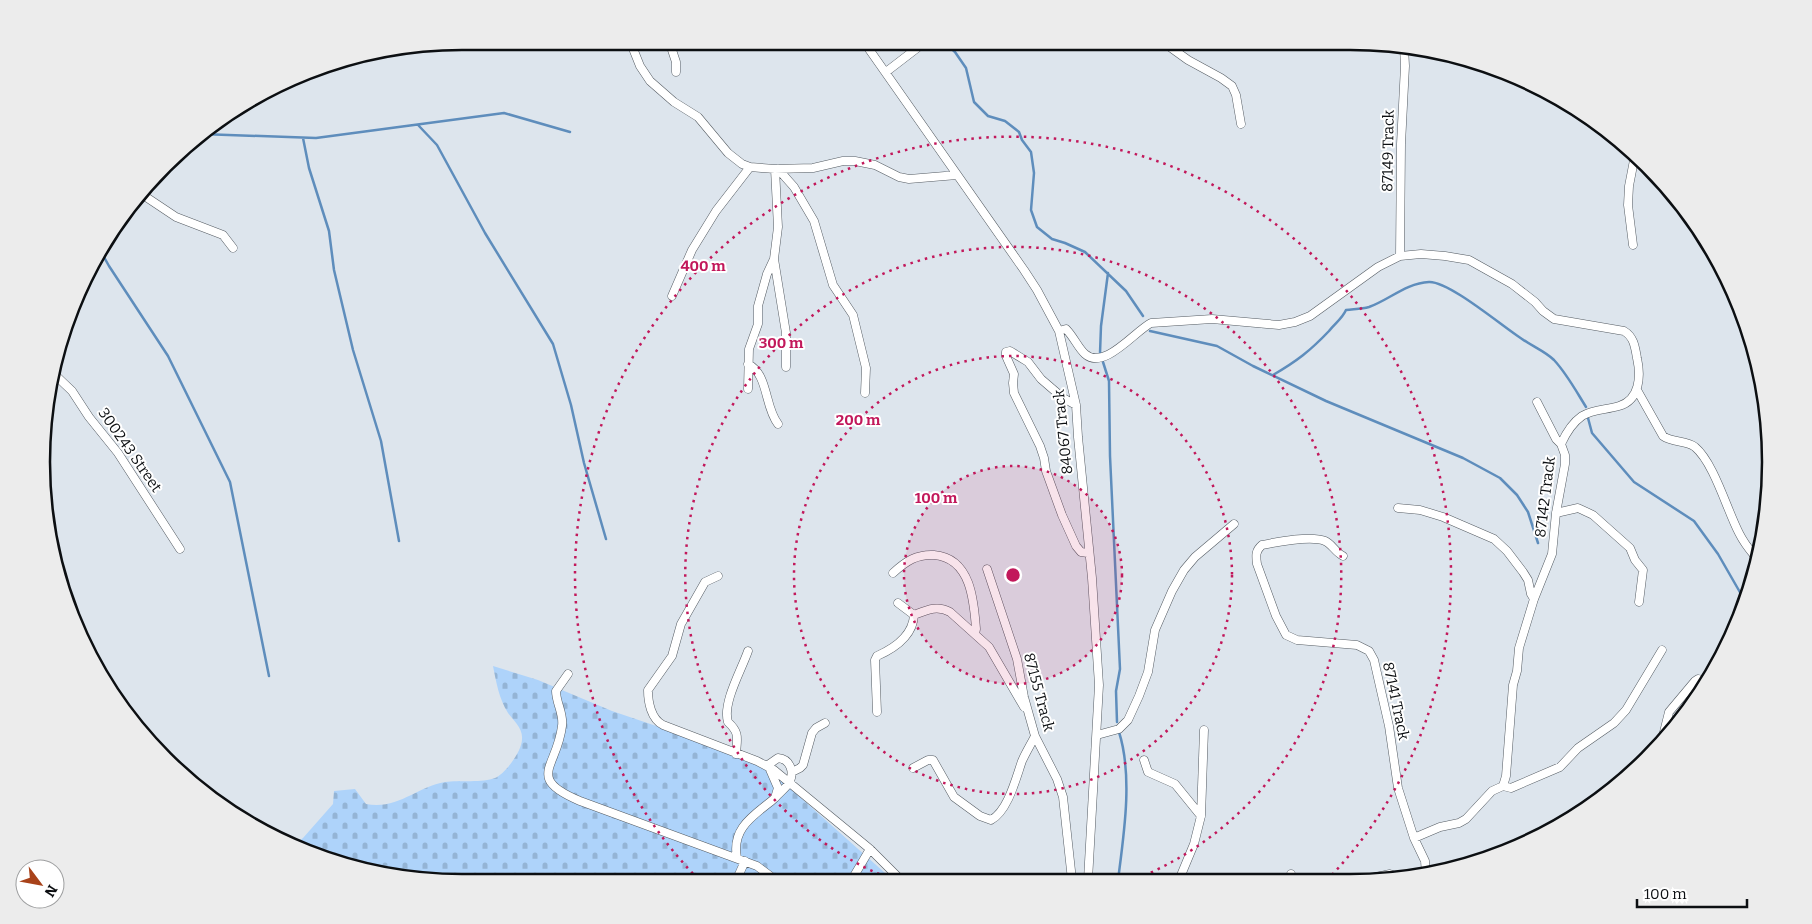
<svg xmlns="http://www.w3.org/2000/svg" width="1812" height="924" font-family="Bitter,serif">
<defs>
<pattern id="cemetery-stones" width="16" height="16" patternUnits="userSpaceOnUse" patternTransform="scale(1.25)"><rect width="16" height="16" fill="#aed3fa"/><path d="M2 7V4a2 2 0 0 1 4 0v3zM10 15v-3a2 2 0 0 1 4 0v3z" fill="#94b4d5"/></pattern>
</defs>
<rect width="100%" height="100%" fill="#dde5ed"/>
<path fill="url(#cemetery-stones)" d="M493,666l45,14 74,31 59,20 94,37 9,6 120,107 -459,1 -82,-14 -60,-22 10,-8 30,-34 1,-13 21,-2 11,15c32,6 50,-17 79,-22 14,-2 38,1 50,-4 11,-5 27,-27 27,-39 1,-11 -9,-19 -14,-26 -9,-14 -12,-32 -15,-47z"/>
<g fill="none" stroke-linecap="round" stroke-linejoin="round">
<path stroke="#5e8dbc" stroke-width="2.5" d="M944,42l11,10 11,16 8,34 14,14 17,5 14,11 3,8 9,12 3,21 -3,37 6,17 15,12 13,4 20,9 41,39 17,25
M419,126l18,19 48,88 68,111 18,61 13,58 22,76
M201,134l115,4 188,-25 66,19
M303,138l6,30 20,63 5,39 19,80 28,91 18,100
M100,250l9,16 59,90 62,126 39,194
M1150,331l67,15 36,20 73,35 137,57 37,20 17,17 11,17 10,31
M1100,353l1,-27 7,-53
M1103,362l6,19 1,75 10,213 -4,22 1,31
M1273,375c24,-14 37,-24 56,-44 6,-8 13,-12 17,-21 8,-1 16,-1 23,-3 20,-7 37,-24 60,-25 20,-1 74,45 93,57 10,7 24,13 32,21 13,14 22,31 32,47
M1588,418l4,15 42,49 60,39 24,33 27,47
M1118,880c6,-46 15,-104 1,-148"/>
<g stroke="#545b62" stroke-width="9">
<path id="minor" d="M630,41l10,25 10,15 24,21 24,15 30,36 14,11 8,3 25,2 38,-1 30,-7h12l20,4 24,12 10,2 48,-4
M669,41l7,21v10
M864,42l160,228 13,20 22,41 17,74 2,32 14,141 7,107 -11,195
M1163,42l25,18 33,18 11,8 4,9 5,29
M886,72l39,-30
M778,169l16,18 20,34 19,64 20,30 13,53 -1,25
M143,195l33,22 47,18 10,13
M1633,245l-5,-40 1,-19 6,-31
M1400,256l1,-112 4,-78 -1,-19
M774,259l12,74v34
M672,296l20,-46 24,-39 34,-44
M1059,331l7,-2c8,8 12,19 19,25 19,17 50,-23 66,-31l61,-4 67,6 16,-3 15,-6 68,-49 22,-11 21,-2 24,2 24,4 43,24 23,18 8,9 11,8 70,12c10,6 11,16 13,27 4,18 3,42 -18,48 -13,4 -26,3 -37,10 -10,7 -16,17 -21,28l4,11v9l-9,49 -4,41 -18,45 -15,49 -2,23 -4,14 -7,91 -3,10 -11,5 -26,28 -7,4 -19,4 -26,11
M748,364c21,11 16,42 30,60
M52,372l20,19 17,26 29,36 62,96
M748,389l1,-40 9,-25v-18l9,-32 7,-15 4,-32 -3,-58
M1637,390l26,46c10,7 23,4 32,11 19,16 32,63 44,86 4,8 9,15 15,22l5,1
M1537,402l19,37 5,5
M1076,405l-13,-7 -22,-19 -13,-17 -18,-11 -4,1v4l8,18 -1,9 1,10 26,53 4,12 2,13 16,44 14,31 5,6 7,1
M1398,508l22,2 23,7 51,22 13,12 16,21 5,8 3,14 3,5
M1556,513l22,-5 15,7 37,33 5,12 8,10 -4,32
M1343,556c-8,-4 -11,-12 -18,-15 -14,-6 -48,1 -63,4 -7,6 -6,11 -5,19l19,52 10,19 11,5 60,5 12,6 5,9 15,66 9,62 16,50 11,23 1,13
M987,569l30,90 7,38 11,39 22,43 6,18 9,83
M893,573c13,-12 24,-19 41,-18 37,3 40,46 42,74l-1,5
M718,576l-13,6 -24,42 -9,32 -24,34c0,12 3,29 15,35l94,36 17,9 96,79 32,32
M898,603l16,12c13,-5 23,-10 36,-3l39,35 35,60
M568,674l-12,17c0,12 8,23 6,35 -5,42 -37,52 18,75l177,65 20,15
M877,712l-2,-52 2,-4c18,-8 36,-20 37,-41
M1097,735l22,-6 9,-9 11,-24 9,-24 7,-42 17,-39 12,-21 11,-13 39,-33
M1661,744l8,-32 26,-31 3,-2 8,2
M736,754c1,-16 4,-21 -8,-32 -6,-19 14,-53 20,-71
M778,758c12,1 17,14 11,25 -3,5 -10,10 -14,15l3,-10 -10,-23z
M1144,760l4,12 27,12 26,32
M913,768l15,-8h5l21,37 26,19 11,4c17,-9 25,-42 31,-59 4,-9 9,-17 13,-25
M792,772l8,-4 3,-3 9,-32 4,-5 9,-5
M1503,786l8,2 49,-21 18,-19 36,-25 12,-13 36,-60
M737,858c-6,-31 18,-43 38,-60
M1291,879v-5
M1367,879l23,-5 11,5
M1179,880l15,-36 7,-28 3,-86
M736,881l9,-20
M851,881l19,-32"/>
</g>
<use href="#minor" stroke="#fff" stroke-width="8"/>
</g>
<circle cx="1013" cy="575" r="109" fill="#c2185b" fill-opacity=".12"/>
<g fill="none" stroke="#c2185b" stroke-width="2.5" stroke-dasharray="2.5 5">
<circle cx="1013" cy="575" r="109"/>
<circle cx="1013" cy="575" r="219"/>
<path d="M893 880A328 328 0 1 1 1136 879"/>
<path d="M698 879A438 438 0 1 1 1328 879"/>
</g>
<g text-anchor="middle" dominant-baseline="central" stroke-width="4" stroke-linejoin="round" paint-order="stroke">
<g font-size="15" fill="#0c0f12" stroke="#fff">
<text transform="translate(1388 151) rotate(-89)">87149 Track</text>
<text transform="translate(1063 432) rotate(-96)">84067 Track</text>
<text transform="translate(130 450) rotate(55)">300243 Street</text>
<text transform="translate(1545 497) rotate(-83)">87142 Track</text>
<text transform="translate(1039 692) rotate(75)">87155 Track</text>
<text transform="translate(1396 701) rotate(78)">87141 Track</text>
</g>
</g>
<path d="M0 0H1812V924H0ZM462 50H1350A412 412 0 0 1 1762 462V462A412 412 0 0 1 1350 874H462A412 412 0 0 1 50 462V462A412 412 0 0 1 462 50Z" fill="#ececec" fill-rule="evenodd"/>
<path fill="none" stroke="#0c0f12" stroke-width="2.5" d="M462 50H1350A412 412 0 0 1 1762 462V462A412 412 0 0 1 1350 874H462A412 412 0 0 1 50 462V462A412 412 0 0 1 462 50Z"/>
<circle cx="1013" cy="575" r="8" fill="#c2185b" stroke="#fff" stroke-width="2.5"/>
<g font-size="15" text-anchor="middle" font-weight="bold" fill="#c2185b" stroke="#fff" stroke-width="4" stroke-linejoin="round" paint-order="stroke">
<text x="703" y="271">400 m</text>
<text x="781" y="348">300 m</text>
<text x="858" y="425">200 m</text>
<text x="936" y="503">100 m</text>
</g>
<g transform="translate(40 884) rotate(122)"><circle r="24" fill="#ffffff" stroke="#9e9fa0"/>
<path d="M0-4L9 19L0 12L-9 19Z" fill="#a8421a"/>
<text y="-8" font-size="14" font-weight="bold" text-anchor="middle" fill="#0c0f12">N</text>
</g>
<path d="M1637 899v8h110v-8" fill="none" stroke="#0c0f12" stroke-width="2.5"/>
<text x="1644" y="899" font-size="15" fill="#0c0f12" stroke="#ffffff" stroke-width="4" paint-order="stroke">100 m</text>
</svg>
